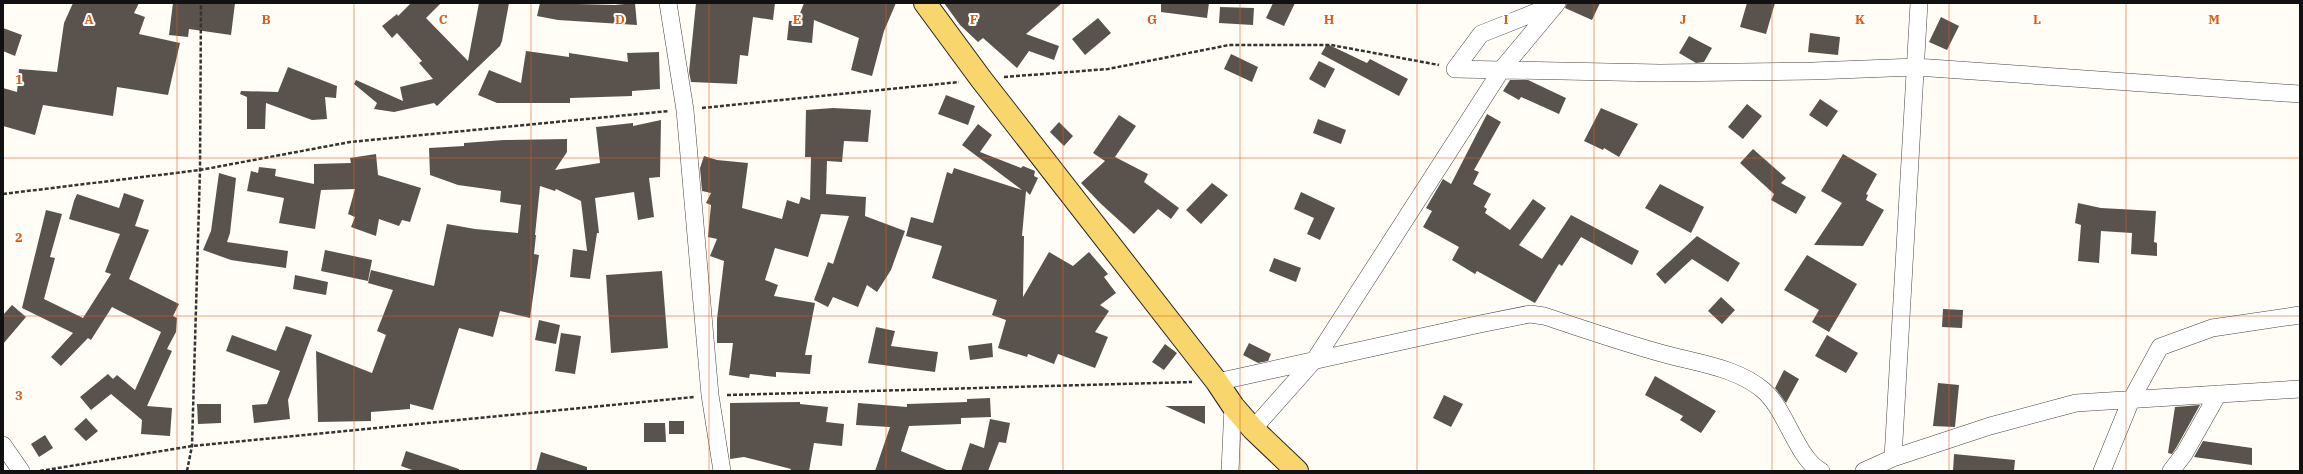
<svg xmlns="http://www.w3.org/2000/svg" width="2303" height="474" font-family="'IBM Plex Serif',serif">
<rect width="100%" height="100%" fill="#fffdf5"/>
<path fill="#5a524d" d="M73,3h66l-5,10 11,4 -6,17 41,9 -12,52 -51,-8 -4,29 -70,-11 -8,30 -32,-9v-38l14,4 2,-23 38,3 7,-49z
M173,3h62l-4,32 -42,-6 -1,8 -19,-2z
M411,3h30l-15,15 42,43 11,-58h30l-7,38 -2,5 -63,60 -3,-3 -40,9 -20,-3 3,-6 -23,-19 2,-4 47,21 -3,-14 33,-8 -14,-16 3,-2 -25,-28 -5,5 -10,-12 15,-12 1,2z
M540,3l75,2 20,-2 2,22 -79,-5 -21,-4z
M696,3h79l-2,17 -20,-3 -5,39 -8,-1 -3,29 -46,-2 -2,-10z
M804,3h92l-12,28 -12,45 -21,-6 8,-32 -45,-18 -2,23 -25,-3 2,-19h8z
M944,3h118l-36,31 33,12 -5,14 -25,-9 -12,17 -34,-30 -5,4 -18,-17z
M1161,3h48l-2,15 -46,-6z
M1273,3h22l-11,23 -18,-8z
M1567,3h33l-8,17 -27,-12z
M1747,3h28l-9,31 -26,-7z
M1220,7l34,1 -1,17 -34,-2z
M1941,17l18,9 -12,24 -18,-8z
M1098,18l13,15 -26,22 -13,-16z
M3,28l19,7 -7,21 -12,-5z
M1810,33l30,4 -2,18 -30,-3z
M1689,36l23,12 -8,14 -8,1 -17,-10z
M1327,44l40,19 3,-4 38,20 -9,17 -78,-42z
M526,51l43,6v-4l59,9 -1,-9 32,-1 1,37 -28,2v5l-62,2v5h-73l-19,-8 11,-25 32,13z
M1231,54l27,13 -6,15 -28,-13z
M1319,61l16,8 -10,19 -16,-9z
M288,67l49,19 -1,12 -11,-1 2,22 -15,1 -46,-17 -1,26h-18v-32l-7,-3 1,-3 37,1z
M1510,80h18l38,18 -7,16 -38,-17 -2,3 -16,-9z
M946,95l29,11 -7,19 -30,-11z
M1820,99l18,12 -11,16 -18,-12z
M1747,104l15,12 -19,23 -15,-12z
M833,108l38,2 -3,32 -24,-1 -2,21 -15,-1 -1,33 40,3 -1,19 40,15 -14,39 -14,22 -10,-7 -9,22 -25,-10 -5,10 -14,-7 14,-38 5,2 16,-48 -28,-2 -13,43 -33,-9 -10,32 13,5 -4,11 41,7 -10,52h7l-2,19 -34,-2v5l-26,-3 -1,4 -20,-3 4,-32h-16v-24l7,-58 -14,-5 7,-17 -9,-2 3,-32 -5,-2 5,-10 -9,-2 -2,-23 4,-12 13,4 31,3 -6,45 40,11 5,-19 12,4 2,-7 9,3 1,-43h-6l1,-47z
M1601,108l37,16 -19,33 -15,-9 -1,2 -19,-9z
M1487,114l14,8 -27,48 5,2 -6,12 18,10 -7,13 3,2 -2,4 25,17 23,-31 13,9 -27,37 23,14 29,-44 68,36 -7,14 -51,-28 -19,29 -3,-2 -24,39 -58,-32 -2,3 -23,-14 7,-13 -36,-20 9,-16 -6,-3 17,-29 8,5z
M1119,115l17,11 -21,31 33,17 -4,8 35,26 -8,11 -13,-10 -24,25 -34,-31 -19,-20 24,-22 -12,-8z
M1318,119l28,11 -5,14 -28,-11z
M661,120l-1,57 -11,1 5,39 -16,3 -4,-28 -39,6 4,35h-2l-7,46 -20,-2 3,-28 14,2 -6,-50 -25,-12 -1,2 -15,-5 -5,49h1l-2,19 5,1 -9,63 -30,-7 -7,26 -34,-9 -26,82 -23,-6v5l-39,3v9l-53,1 -2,-71 56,22 14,-38 -9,-4 16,-41 -25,-7 3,-13 63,16 13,-62 28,5 43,4 3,-28 -21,-3 1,-11 -43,-6 -28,-10 -1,-27 35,-2v-3l40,-3 63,-1v13l-12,18 45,-7 -4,-36 37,-4v3z
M1059,122l14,14 -9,10 -14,-14z
M978,124l14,11 -12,17 41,16 2,-2 12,5 -1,5 4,2 -8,17 -4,-4 -4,45h2l-1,61 26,-45 24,14 16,-14 19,22 -4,3 12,16 -16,12 9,6 -14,21 13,5 -13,31 -37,-14 -4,10 -26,-10 -1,3 -29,-9 8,-28 -14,-5 5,-15 -65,-22 10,-32 -36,-10 5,-19 22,6 14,-51 5,2 2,-6 68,22 -60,-45z
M1753,149l33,29 -5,5 25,14 -10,17 -25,-14 3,-6 -34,-31z
M376,154l2,21 43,13 -11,34 -8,-2 -3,6 -20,-7 -3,17 -25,-9 4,-10 -7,-3 7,-25 -34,1 -6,39 -36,-6 5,-25 -37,-7 4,-20 7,2 1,-6 17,2 -1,7 39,8v-20l37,-1 -1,-5z
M1843,154l34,20 -11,20 2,1 -2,5 18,10 -21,36 -49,-1 28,-42 -21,-12z
M219,173l17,5 -6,55 -3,9 61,9 -2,17 -55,-8 -28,-10 8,-19z
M1212,183l16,12 -27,29 -15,-14z
M1660,184l44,23 -13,26 -46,-25z
M1301,192l34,16 -15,32 -13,-6 7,-16 -20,-9z
M124,193l20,7 -9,26 14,4 -20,49 50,25 -6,12 4,2 -1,14 -9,17 5,2 -25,55 25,2 -2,28 -29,-2 1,-14 -31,-26 -20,16 -11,-13 28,-23 5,5 4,-4 18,15 26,-58 -49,-25 -21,33 -3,-2 -27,28 -10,-9 22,-24 -51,-25 24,-98 16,4 -12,43 5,1 -11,41 39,19 28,-44 -6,-2 15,-38 -51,-15 5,-18 3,-7 42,14z
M2078,203l23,5 55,3 -2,31 3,1v13l-26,-2 1,-21 -31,-2 -2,32 -21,-2 3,-36 -6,-2z
M1697,236l43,27 -12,19 -36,-23 -27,25 -9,-10z
M325,250l47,10 -4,21 -47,-10z
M1807,255l50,29 -28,48 -17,-10 7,-12 -35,-20z
M1274,258l27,10 -5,14 -27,-11z
M662,271l6,77 -57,5 -5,-78z
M295,275l33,7 -2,13 -33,-6z
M1721,297l14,13 -13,14 -14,-13z
M12,305l14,12 -23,27v-29z
M1943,309l20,1 -1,18 -20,-1z
M539,320l21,5 -4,19 -21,-4z
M286,326l26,9 -24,65 2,19 -36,4 -2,-18 15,-1 13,-33 -54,-20 6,-16 44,16z
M876,327l19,4 -4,15 47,6 -3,20 -67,-9z
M561,333l20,3 -6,38 -20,-3z
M1827,335l31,18 -12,20 -31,-17z
M992,343l1,14 -23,3 -2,-14z
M1249,343l22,11 -3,7 -10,2 -15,-8z
M1165,344l12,9 -13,17 -12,-8z
M1784,370l15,9 -13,24 -11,-15z
M1655,376l61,35 -15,22 -21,-13 3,-4 -38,-21z
M1938,383l21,2 -4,42 -22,-1z
M1444,395l19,9 -12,23 -18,-9z
M990,398l1,19 -30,1v6l-52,2 -8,25 48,20h-74l15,-44 -34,-2 2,-22 49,4v-3l60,-2v-3z
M800,402v2l28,3 -2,15 18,2 -2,22 -28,-3 -5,28h-19l1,-2 -47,-12 -14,2v-56z
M197,404h24v19l-23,1z
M2200,405l-24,43 -4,6 -4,-1 7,-46z
M1165,406h40v18z
M86,418l12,13 -12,10 -12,-12z
M990,419l20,4 -4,20 -7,-1 -11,29h-27l9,-28 14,5z
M669,421h15v13h-15z
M644,423h21l1,19h-22z
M45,435l8,13 -14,9 -8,-13z
M2203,441l49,7v17l-58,-8z
M406,451l53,18v2h-44l-14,-5z
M541,452l46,15v4h-51z
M1954,454l61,6 -1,11h-61z"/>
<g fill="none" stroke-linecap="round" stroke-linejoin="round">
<g stroke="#444" stroke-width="18">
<path id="minor" d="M668,3l17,107 25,285 12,76
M1455,69l205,4 153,-2 103,-4 384,27
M1455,69l26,-35 73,-29
M1217,382l263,-58 50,-10 14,2c43,14 85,29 128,40 31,8 66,13 91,34 23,19 34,69 58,81
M1253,429l63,-71 186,-289 55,-66
M3,445l18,26
M1893,458l26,-455
M1230,471l3,-65
M1864,471l29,-13 97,-32 86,-23 224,-14
M2102,471l29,-71 29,-53 52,-19 88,-13
M2171,471l13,-17 34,-60"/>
</g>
<g stroke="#222" stroke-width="24">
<path id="major" d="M925,3l56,76 236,303 16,24 20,23 44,42"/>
</g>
<path stroke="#333" stroke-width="2.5" stroke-dasharray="4 2" stroke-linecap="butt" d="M1004,77l104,-8 121,-24h102l108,20
M702,108l257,-26
M3,194l197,-24 150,-28 319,-31
M727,395l465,-13
M40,471l152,-25 502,-49
M187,471l5,-25 8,-276 1,-167"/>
<use href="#minor" stroke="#fff" stroke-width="17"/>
<use href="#major" stroke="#f9d66b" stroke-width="22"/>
</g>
<path fill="none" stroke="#e8590c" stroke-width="1" stroke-opacity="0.55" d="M177,3v468M354,3v468M531,3v468M709,3v468M886,3v468M1063,3v468M1240,3v468M1417,3v468M1594,3v468M1772,3v468M1949,3v468M2126,3v468M3,158h2297M3,316h2297"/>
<g font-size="13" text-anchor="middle" font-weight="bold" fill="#e8590c" stroke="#fff" stroke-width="4" stroke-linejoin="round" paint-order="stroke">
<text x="89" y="24">A</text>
<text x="266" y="24">B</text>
<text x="443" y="24">C</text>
<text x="620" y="24">D</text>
<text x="797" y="24">E</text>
<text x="974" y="24">F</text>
<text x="1152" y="24">G</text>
<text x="1329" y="24">H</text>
<text x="1506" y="24">I</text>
<text x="1683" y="24">J</text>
<text x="1860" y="24">K</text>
<text x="2037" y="24">L</text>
<text x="2214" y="24">M</text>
<text x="19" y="84">1</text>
<text x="19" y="242">2</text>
<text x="19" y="400">3</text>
</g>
<rect width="2303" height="474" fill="none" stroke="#111111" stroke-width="8"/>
</svg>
